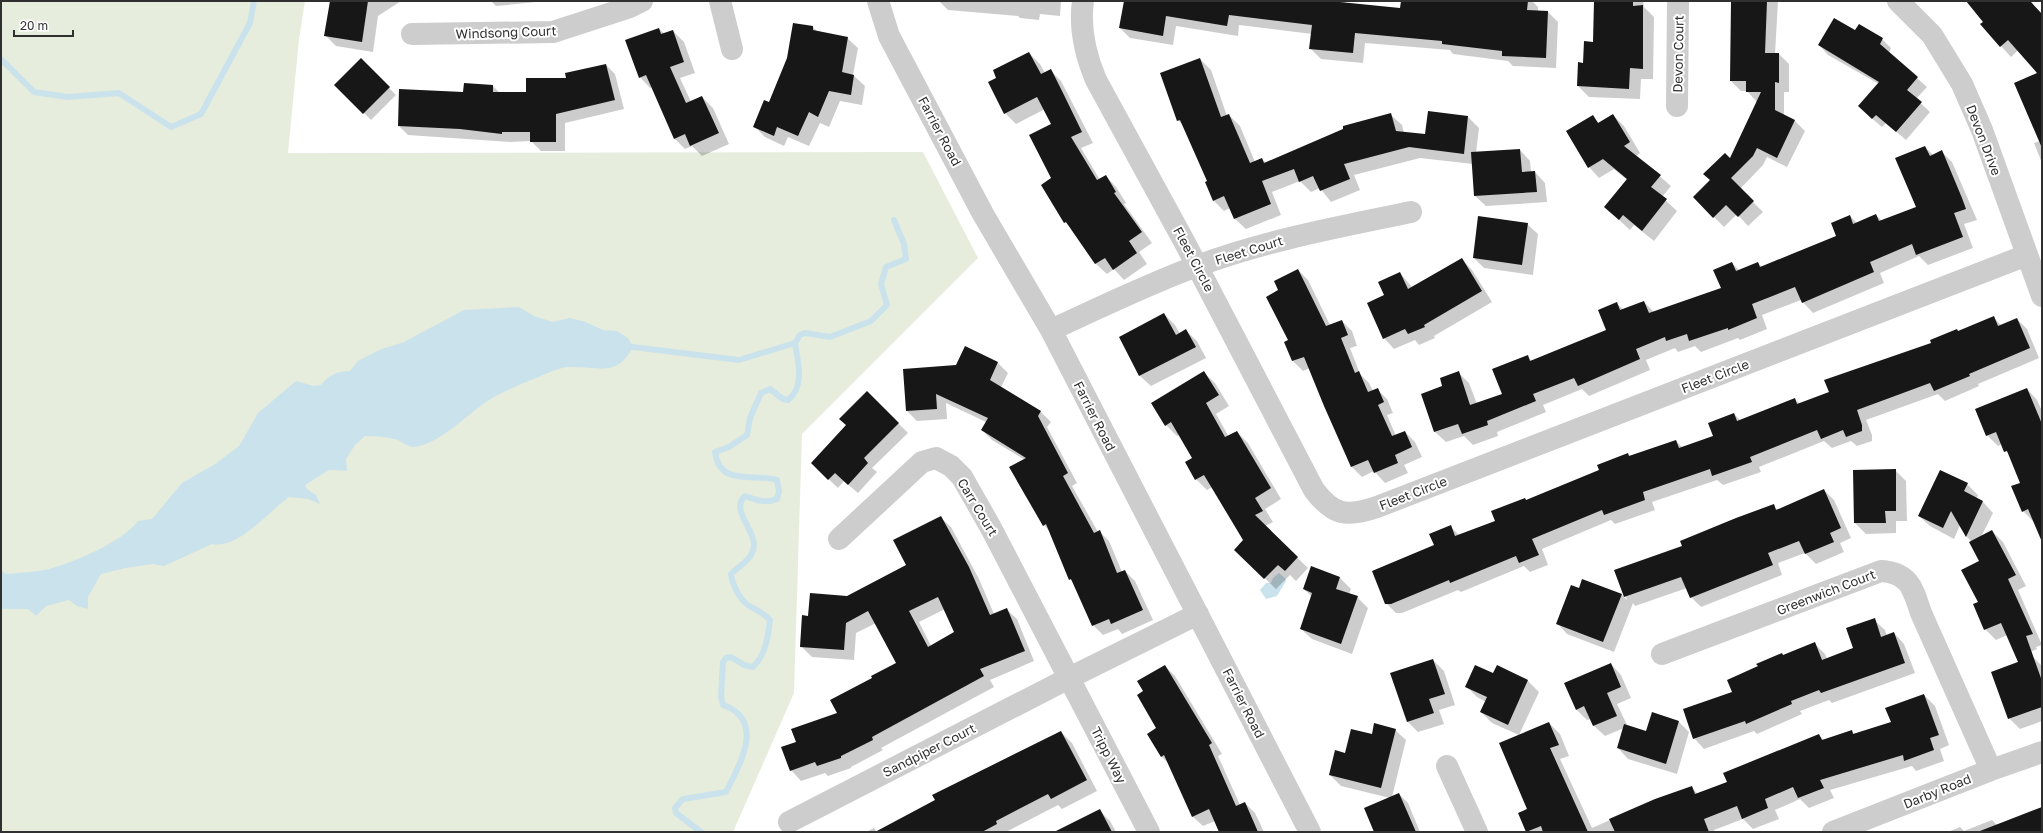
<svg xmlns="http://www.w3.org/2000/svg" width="2043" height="833" font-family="'Golos Text',sans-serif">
<rect width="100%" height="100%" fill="#fff"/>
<path fill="#e7eddd" d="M1,1h304l-6,38 -11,114 635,-1 55,106 -176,176 -8,259 -61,139h-732z"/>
<path fill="#cae2ec" d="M519,307l15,9 19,6 16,-4 14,3 20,9 14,1 11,7 5,9c-16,31 -35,19 -63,20 -11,0 -24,7 -34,11 -17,7 -35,14 -50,24 -19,13 -48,43 -72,45 -8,0 -12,-6 -19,-8 -10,-2 -20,-3 -30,-3l-10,9 -9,14 1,12 -18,-1 -24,15 2,4 9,6 4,9 -12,-5 -19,-2c-20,14 -51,53 -77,47l-48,22 -11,-2 -28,4 -24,6 -13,23v12l-11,-3 -8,-6 -23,6 -10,10 -8,-7h-27l1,-38 4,3c14,-1 29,-2 43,-5 26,-7 73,-27 89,-48l14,-2 30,-36 33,-19 24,-18 19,-33 38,-32 18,5 7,-1c8,-10 16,-14 29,-14l8,-10 21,-11 25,-8 60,-32z
M1279,573l6,5 1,3 -9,15 -11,3 -6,-9 6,-7h5l2,-5z"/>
<path fill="#0003" fill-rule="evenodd" d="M331,1h70l-23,15 -5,36 -37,-6 -11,-11z
M491,1h56l-51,5z
M939,1h122l-1,15 -20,-2 -1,6 -19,-2 -2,-2 -70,-6z
M1125,1h220v3l56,5 1,-8h130l6,6v4l10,1 10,10 -2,46 -43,-2 -5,-5 -55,-7 -3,-4 -85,-7 -2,20 -42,-4 -11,-11 2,-14 -73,-9 -1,11 -62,-10 -3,19 -43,-7 -10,-10z
M1595,1h48l1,6 10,10 -1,62h-12l-1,20 -51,-2 -11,-11 6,-22 10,-21z
M1732,1h46l-3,53h4l10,10v28h-5v24l11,5 10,10 -18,36 -20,-10 -4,8 -23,24 23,23 -15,14 -11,-12 -13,13 -30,-30 36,-37 27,-58 -10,-11h-6l-10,-10z
M1967,1h63l12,13v149l-8,-20 6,-2 -1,-68 -21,-23 -7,7 -30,-33 3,-2z
M813,27l5,5 29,6 11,10 -5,27 12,11 -3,19 -22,-4 -11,26 -9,-4 -11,23 -21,-9 -4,9 -19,-9 -11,-11 15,-22z
M659,29l6,5 8,-3 11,11 11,31 -15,5 11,24 11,-5 11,11 16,36 -27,12 -10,-10 -7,3 -11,-11 -22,-51 -2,1 -10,-11z
M1855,31l27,8 9,9 -2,5 38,34 -11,12 14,13 -24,28 -20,-17 -4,4 -13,-11 10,-32 -51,-29 -9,-10z
M1029,53l11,11 5,9 5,-3 11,11 32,62 -12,5 19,32 6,-4 10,11 10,16 -2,1 28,39 -13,9 8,12 -23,16 -10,-11 -7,5 -11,-10 -23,-34 -8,-8 -12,-44 -1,-54 -7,-15 -29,15 -11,-11 -7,-35z
M1200,59l11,11 16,46 2,-1 11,11 15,36 7,-3 4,4 125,-48 11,10 2,8 22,2 3,-23 39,5 11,11 -3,25 44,-3 10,11 1,11h4l10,11 2,19 -61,4 -11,-10 -2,-32 -53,-6 -66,17 6,15 -29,12 -11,-14 -9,4 -11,-11 -28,11 9,23 -35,14 -11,-10 -5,-11 -6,3 -11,-11 -5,-18 -24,-56 -6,-6z
M361,60l35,35 -25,25 -35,-35z
M606,65l9,9 9,35 -59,14v28h-24l-10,-10 -20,1 -103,-7 -9,-9 65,-33 29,-7 7,7h27z
M1613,115l11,11 16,27 -4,3 35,30 -9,11 15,14 -23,30 -20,-16 -4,5 -25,-23 22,-27 -13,-11 -15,9 -10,-11 4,-50 6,6z
M1925,147l8,8 9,-3 10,10 25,58 -13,4 9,24 -45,17 -9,-9 -39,17 4,10 -71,30 -12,-13 -39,15 5,14 -27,11 -2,-2 -37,14 -6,-6 -17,6 -3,-4 -29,12 4,10 -61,26 -7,-7 -39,16 3,7 -49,20 1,4 -25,9 -9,-9 -18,6 -11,-10 9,-45 14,-15 11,11 8,21 27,-9 23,-39 5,5 75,-30 10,-27 7,6 20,-8 10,10 68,-23 10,-26 7,7 19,-7 4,4 76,-31 12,-20 7,7 19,-8 6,6 35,-13z
M1527,224l11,10 -5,41 -49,-7 -10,-10z
M1462,259l10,11 20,32 -58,34 1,2 -16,7 -4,-5 -21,9 -10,-11 1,-42 15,-23 12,14z
M1298,270l10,10 22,45 12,-4 10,10 5,15 -7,2 10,26 9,9 4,8 4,-2 10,10 6,14 -6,2 9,21 9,-4 10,10 7,15 -18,8 4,8 -23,10 -11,-12 -12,6 -10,-10 -42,-99 -7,3 -10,-10 -13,-70z
M1164,314l11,11 5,9 6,-3 11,10 9,17 -55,28 -11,-10 -20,-39z
M1993,317l9,9 15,-7 10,10 12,29 -61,26 1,2 -34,15 -7,-7 -72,26 6,15v6l-15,5 -6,-5 -19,7 -8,-7 -65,26 2,5 -38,13 -6,-5 -65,22 3,8 -40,14 -4,-4 -69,29 6,16 -18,7 -6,-6 -63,26 -3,-2 -56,23h-6l-10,-10 64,-77 9,9 37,-14 29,-22 2,2 73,-30 28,-17 2,2 46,-15 6,6 32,-11 20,-22 7,7 54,-22 5,5 30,-11 102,-49z
M966,348l32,15 10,10 -7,14 40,25 10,10 -4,5 30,56 -5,3 26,46 1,-1 10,10 13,31 3,-1 10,10 18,39 -31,14 -4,-5 -15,6 -10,-10 -18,-41 -5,-5 -20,-47 -6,-7 -13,-24 -6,-6 -15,-28 15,-7 -33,-20 -10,-10 4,-8 -40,-19 1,16 -30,2 -10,-10 50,-45z
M1204,373l11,10 14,23 -13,8 13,23 8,-5 11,11 33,56 -16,10 8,13 -8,4 43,42 -12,13 -6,-6 -14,14 -30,-29 -1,-20 -33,-53 -5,3 -11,-11 -3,-21 -13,-24 -3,2 -11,-11z
M2027,389l10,11 5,11v129l-8,-18 -11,-11 -2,-27 -11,-28 -8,-12 -4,2 -11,-11z
M867,392l41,41 -36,35 5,4 -19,21 -14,-12 -6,7 -17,-16z
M1895,470l11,11 1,40h-11v12l-30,1 -11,-11z
M1967,484l11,11 -2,4 7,3 10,11 -12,24 11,-6 11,11 23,44 -8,4 24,55 -6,2 1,2 -15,7 -15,-21 -11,5 -11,-11 -6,-27 1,-40 -8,-20 -6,-6 -6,-11 -6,14 -24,-13 -11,-10z
M1824,490l10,10 17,38 -11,5 4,9 -28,12 -11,-11 -27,10 4,12 -81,32 -10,-10 -4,-9 -52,18 -2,-3 -19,49 -47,-18 -10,-11 23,-34 41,5 6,6 -11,-30 68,-23 89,-41 5,4z
M940,517l11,10 28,52 15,35 12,-5 11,10 17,42 -44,19 4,7 -113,61 2,2 -32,17v1l-23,8 -3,-3 -24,8 -10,-11 6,-27 42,-29 35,-35 23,-16 -21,-40 -20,10 -2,27 -42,-3 -10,-10 7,-30 98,-51zM945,609l10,24 -24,13 -12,-24z
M1312,568l28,10 11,11 -2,5 8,3 11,11 -16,46 -40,-15 -11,-10 11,-32 -8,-8z
M1874,620l11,10 2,6 7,-3 10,11 11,29 -83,30 -3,-3 -29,11 2,3 -45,20 -3,-3 -50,18 -10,-11 39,-46 51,-36 31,-12 10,10 2,5 27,-11z
M2032,656l10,10v55l-22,8 -11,-11 -17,-46z
M1433,660l11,11 11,34 -16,5 5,14 -26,8 -10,-10z
M1611,664l10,11 10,23 -14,6 10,21 20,7 32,-10 10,10 -12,42 -49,-15 -10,-11 6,-20 -19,8 -11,-10 -3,-7 -4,1 -11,-11z
M1165,666l10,10 47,78 -4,2 22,49 5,-2 10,10 9,19h-44l-5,-11 -12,5 -11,-10 -22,-51 -9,-9 -4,-27 -12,-37z
M1497,667l31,14 11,11 -20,43 -27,-12 -11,-11 5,-10 -9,-5 -11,-11 28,-11z
M1924,695l11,11 14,39 -9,4 4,12 -28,10 -4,-5 -82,24 4,8 -25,10 -9,-9 -25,11 4,9 -26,10 -10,-10 -29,11 1,2h-188l-8,-19 9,-4 21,-86 11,11 9,22 -9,3 32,69 63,-28 37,-12 6,6 30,-12 91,-47 5,5 28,-9 2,3 38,-11z
M1395,730l11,10 -14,57 7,-3 9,9 12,29h-44l14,-34 -49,-12 -11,-11 16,-21 26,-19z
M1061,732l11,11 25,48 -35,18 -4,-4 -52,27h-140l8,-4 3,4z
M2042,808v24h-94l12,-5 4,4 28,-11 5,5z
M1099,810l11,11 6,11h-46z"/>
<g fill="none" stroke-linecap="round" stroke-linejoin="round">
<path stroke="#cae2ec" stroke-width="6" d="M1,59l33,33 34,5 51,-4 52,34 30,-13 49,-91 4,-22
M626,347h7l106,13 56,-17 5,-8 5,-2 25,4 41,-16 16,-16 -6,-21 5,-17 20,-8 -2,-15 -10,-24
M701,832l-25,-19 -1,-5 8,-9 43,-7c14,-28 40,-72 -3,-87l-2,-8 2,-35 3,-4 5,-1 13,8 9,2c13,-12 15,-31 17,-47 -6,-7 -14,-10 -22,-15 -8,-5 -16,-21 -17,-31 7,-7 17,-12 21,-21 10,-20 -24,-41 -7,-57 12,4 20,8 32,3l2,-8 -2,-11c-25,-7 -57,7 -62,-28l14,-5 18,-12 3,-17 11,-25 9,-4 13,10 5,1c17,-13 10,-38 7,-57"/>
</g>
<path fill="#171717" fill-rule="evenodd" d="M330,1h38l-6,41 -38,-6z
M1124,1h206l70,7 1,-7h127l-1,9 21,1 -2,47 -44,-2v-5l-60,-7v-3l-87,-8 -2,20 -44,-4 3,-24 -83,-10 -2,11 -61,-10 -3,20 -44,-8z
M1594,1h39v5l10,-1v64l-13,-1 -1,21 -52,-3 1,-24 5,1 1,-22 9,1z
M1731,1h36l-2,52h14v30l-4,-1v28l20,10 -18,38 -20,-10 -4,8 -22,22 23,23 -16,16 -12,-12 -13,13 -20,-21 17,-17 -7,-6 22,-21 5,5 31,-66h-15v-11h-16z
M1966,1h64l12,13v134l-28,-65 23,-10 -29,-33 -8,7 -20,-23 3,-2z
M1834,18l21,12 4,-6 24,14 -3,6 38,33 -11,13 15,12 -26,30 -20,-17 -4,4 -14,-13 21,-24 -61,-37z
M793,23l20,3v4l35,7 -6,35 12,3 -3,20 -22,-4 -11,26 -9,-5 -11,24 -21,-9 -3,9 -21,-9 11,-27 5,2 18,-44z
M659,28l2,6 12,-4 11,32 -14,5 16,36 16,-7 17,37 -29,13 -5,-12 -11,5 -28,-64 -7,3 -14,-38z
M1029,52l12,22 10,-5 13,26 18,37 -11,5 26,43 9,-5 10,17 -2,1 28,39 -13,9 8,12 -24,17 -8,-12 -10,6 -29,-42 -2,1 -23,-38 10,-7 -22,-43 22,-11 -14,-27 -33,17 -16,-32 8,-4 -3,-8z
M361,58l29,29 -27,27 -29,-29z
M1200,58l21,59 8,-3 21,49 12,-5 2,5 79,-34v-3l48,-13 5,18 29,3 3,-23 40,5 -4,38 -55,-7 -65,17 6,15 -30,12 -7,-15 -14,6 -5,-13 -32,12 9,23 -37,15 -10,-23 -11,5 -8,-19 2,-1 -27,-61 -3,1 -17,-48z
M606,64l9,36 -59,14v28h-26v-10h-28v2l-42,-5 -62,-3 1,-37 64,3 1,-9 29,2v7h33v-14h40l-1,-5z
M1613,114l17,28 -6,4 37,29 -10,12 16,12 -25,32 -19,-16 -4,5 -15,-13 23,-28 -24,-20 -15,9 -22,-37 27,-16 5,8z
M1925,146l5,10 12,-6 20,48 4,11 -12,4 9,24 -47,18 -4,-11 -42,18 4,10 -72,31 -7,-16 -25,10 -18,7 5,14 -29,12v-2l-39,13 -2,-7 -21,7 -1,-4 -29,12 4,10 -62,27 -4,-8 -41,16 3,7 -49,20 1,4 -26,9 -4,-10 -24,8 -13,-38 21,-8 -2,-8 19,-7 11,34 32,-11 -10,-25 36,-14 2,6 76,-31 -8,-20 19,-8 3,8 24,-9 5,12 72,-25 -8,-18 19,-8 4,9 22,-9 2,5 76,-31 -5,-13 19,-8 3,9 23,-10 3,7 37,-14 -21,-49z
M1520,149l2,23 13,-1 2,21 -63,4 -3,-44z
M1478,216l50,7 -6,42 -49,-7z
M1462,258l20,33 -58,34 1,2 -17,7 -3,-5 -22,10 -16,-36 17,-8 -6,-13 22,-10 8,17z
M1298,269l28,57 16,-6 6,15 -7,3 14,35 4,-2 9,21 10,-4 6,14 -6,3 14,31 13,-5 7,16 -17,8 3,8 -24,10 -6,-13 -17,7 -27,-61 -20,-49 -12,4 -8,-19 4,-2 -22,-43 12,-7 -4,-9z
M1164,313l12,22 10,-6 10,18 -57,29 -20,-39z
M1994,316l4,10 19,-8 13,30 -61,26 1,2 -36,15 -4,-8 -73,27 5,15v6l-16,6 -3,-7 -22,9 -4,-9 -67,27 2,5 -40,14 -2,-7 -67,23 2,8 -41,15 -2,-5 -70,29 7,16 -20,8 -3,-7 -66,27 -1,-3 -58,24h-6l-13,-33 62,-26 -5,-11 22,-9 4,11 40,-15 -4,-10 34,-13 1,2 73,-30 -2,-5 31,-12 1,3 47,-16 3,8 34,-12 -5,-13 26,-10 3,8 58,-23 2,6 32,-12 -5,-12 107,-37 -1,-3 27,-11 1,2z
M965,346l33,16 -8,18 51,31 -3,5 30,57 -5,3 31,57 6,-3 17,43 8,-3 18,40 -32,14 -2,-5 -17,7 -21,-47 -2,1 -23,-56 -3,2 -34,-59 17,-9 -45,-28 7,-12 -52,-24 1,15 -31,2 -3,-42 53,-4z
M1204,371l15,24 -13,8 19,34 12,-6 34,57 -16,10 8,13 -8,4 43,42 -13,14 -7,-6 -14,14 -30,-29 9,-10 -39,-65 -9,5 -10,-18 7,-4 -21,-36 -6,4 -14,-23z
M2027,388l15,36v118l-14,-33 -6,3 -11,-26 9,-3 -13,-32 -3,1 -8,-20 -10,4 -11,-27z
M867,391l32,32 -35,35 4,5 -20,22 -13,-12 -7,7 -17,-17 35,-38 -7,-6z
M1896,469v42h-11l1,12h-32l-1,-53z
M1940,470l28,13 -4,8 19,10 -17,36 -15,-26 -8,17 -25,-12z
M1824,489l17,39 -11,5 4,9 -29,12 -6,-13 -31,12 5,12 -83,33 -9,-21 -57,20 -10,-27 68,-24 -2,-5 56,-23 38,-14 2,6z
M941,516l28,51 21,48 17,-7 18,43 -45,18 4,7 -112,61 1,3 -32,16v2l-24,8 -2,-4 -25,9 -9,-24 15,-5 -5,-13 46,-16 -7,-13 42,-22 -1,-2 25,-13 -28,-52 -22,12 -2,27 -44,-3 2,-32 6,1 2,-23 37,3 59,-31 -13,-25zM938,597l16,35 -26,15 -19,-36z
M1992,530l24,45 -8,4 25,55 -7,2 16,45v26l-34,12 -17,-47 27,-10 -17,-39 -17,7 -11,-26 5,-2 -17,-32 18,-9 -10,-19z
M1311,566l29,11 -4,12 22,7 -17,48 -41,-15 12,-36 -9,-4z
M1582,579l40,15 -19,48 -47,-18 15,-39 8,3z
M1875,618l6,19 13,-5 11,31 -84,30 -2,-3 -28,11 1,3 -46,20 -1,-3 -52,18 -10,-30 49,-17 -5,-12 31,-14 -2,-2 26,-11 1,2 32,-13 7,18 31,-12 -7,-20z
M1433,659l12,35 -16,5 5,14 -27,9 -17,-49z
M1611,663l10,24 -14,6 10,23 -24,10 -9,-20 -8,4 -12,-27z
M1165,665l47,78 -3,2 27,61 9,-4 13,30h-39l-10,-23 -17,8 -28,-62 -3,2 -14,-23 9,-6 -19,-33 6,-4 -6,-10z
M1475,665l18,8 4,-8 31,15 -20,45 -28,-13 7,-15 -22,-10z
M1924,694l15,41 -9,3 4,12 -30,11 -1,-6 -83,25 4,8 -26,10 -5,-11 -28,12 3,9 -26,11 -5,-13 -33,13 5,13h-94l-6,-13 46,-20 37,-13 3,8 32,-12 -4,-9 96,-39 3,6 30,-10 1,4 38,-12 -6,-14z
M1652,712l27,9 -13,43 -49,-16 7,-24 22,7z
M1549,722l10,23 -9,3 38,84h-45l-2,-6 -15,6 -8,-19 9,-4 -28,-66z
M1374,723l22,6 -15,59 -52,-13 6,-25 10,3 6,-24 21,5z
M1061,731l26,49 -36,19 -3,-5 -52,27 1,3 -15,8h-107l60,-32 -3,-5z
M1399,793l17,39h-42l-10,-24z
M2042,807v25h-61l-1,-1z
M1100,809l12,23h-58z"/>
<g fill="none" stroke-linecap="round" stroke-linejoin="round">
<path stroke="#cdcdcd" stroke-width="22" d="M720,1l12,48
M878,1l11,35 94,178 68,116 259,502
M1083,1c-4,28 2,53 13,79l89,163 129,247c20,26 32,27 63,17l650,-252
M1898,1l34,34 30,49 20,46 60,166
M412,34l141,-2 77,-25 12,-6
M1677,106l1,-105
M1051,330c48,-22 97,-46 146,-64 70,-26 142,-39 214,-54
M839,539l83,-77 14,-4 15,8 11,11 29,51 158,304
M1662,654l219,-83c29,2 32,18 40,42l70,157
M1447,766l30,66
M789,822l280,-144 129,-64
M1833,832l158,-62 51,-18"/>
</g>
<g text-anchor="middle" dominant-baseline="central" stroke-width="4" stroke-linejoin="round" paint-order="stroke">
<g font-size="13" fill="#303030" stroke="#fff">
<text transform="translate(506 32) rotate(-2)">Windsong Court</text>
<text transform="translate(1678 54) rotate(-89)">Devon Court</text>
<text transform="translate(940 131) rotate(62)">Farrier Road</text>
<text transform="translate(1984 140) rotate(69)">Devon Drive</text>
<text transform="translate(1249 250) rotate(-17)">Fleet Court</text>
<text transform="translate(1194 259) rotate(62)">Fleet Circle</text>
<text transform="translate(1715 376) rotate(-21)">Fleet Circle</text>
<text transform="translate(1095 416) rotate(63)">Farrier Road</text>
<text transform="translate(1413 493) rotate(-21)">Fleet Circle</text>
<text transform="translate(978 507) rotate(59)">Carr Court</text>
<text transform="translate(1826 592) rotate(-21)">Greenwich Court</text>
<text transform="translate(1244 703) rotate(63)">Farrier Road</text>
<text transform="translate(929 750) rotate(-27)">Sandpiper Court</text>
<text transform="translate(1109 755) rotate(63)">Tripp Way</text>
<text transform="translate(1937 791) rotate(-22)">Darby Road</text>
</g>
</g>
<rect width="2043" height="833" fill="none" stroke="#303030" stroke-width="4"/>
<path d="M14 30v6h59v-6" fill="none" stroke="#303030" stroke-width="2"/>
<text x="20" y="30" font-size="12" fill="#303030" stroke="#ffffff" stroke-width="3" paint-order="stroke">20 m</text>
</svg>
